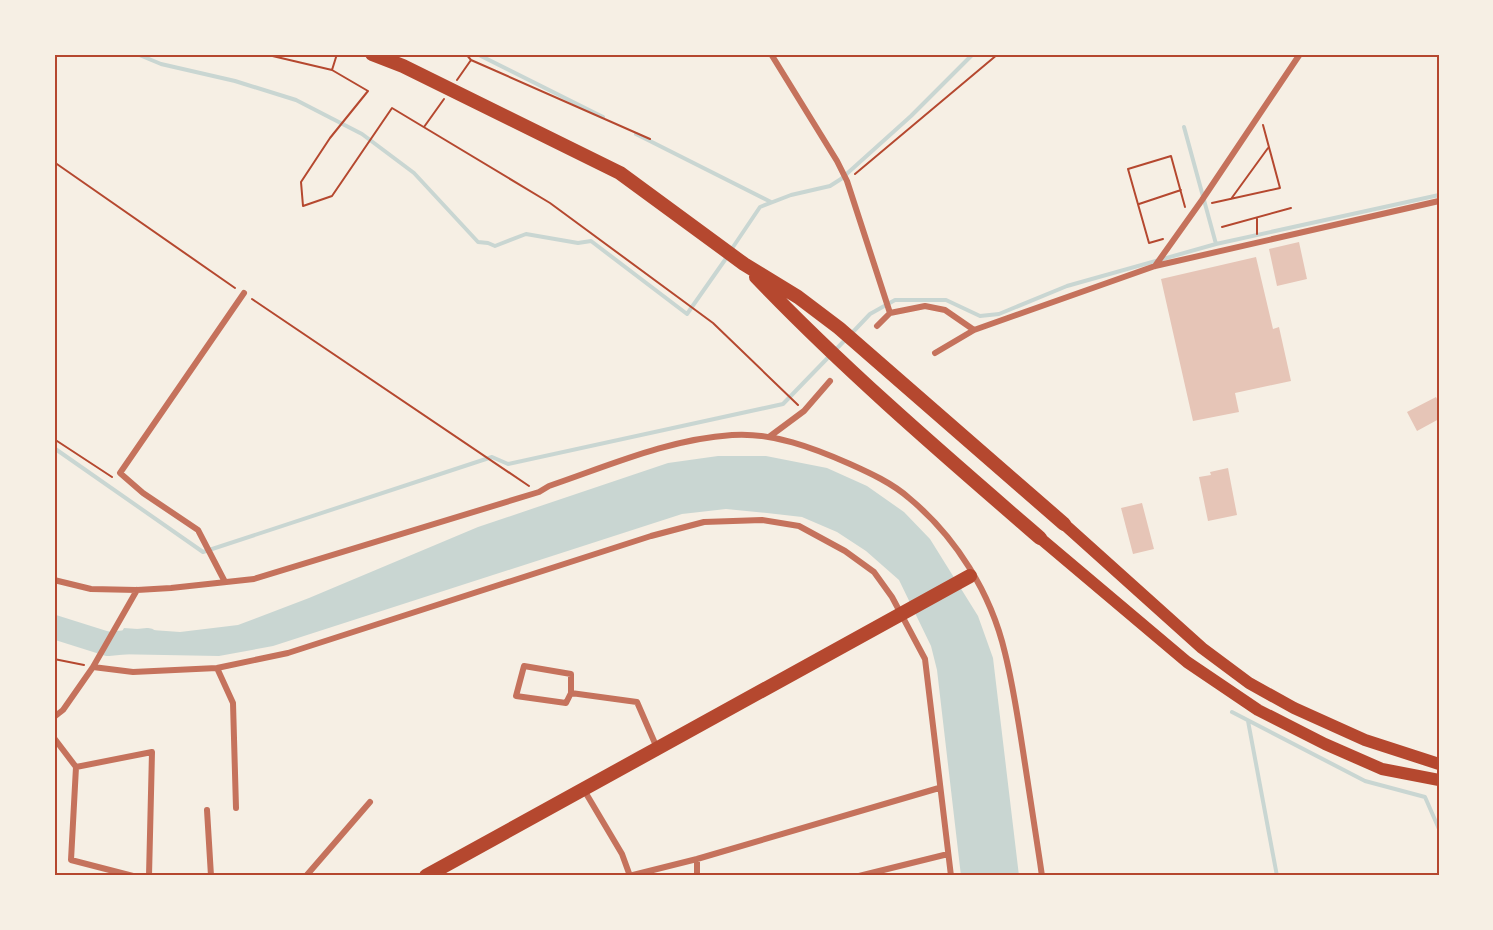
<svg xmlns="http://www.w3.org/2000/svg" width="1493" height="930" font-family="'Fira Sans Condensed',sans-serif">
<rect width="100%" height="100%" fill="#f6efe4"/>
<path fill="#c9d6d2" d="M718,456h48l61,12 40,18 37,26 26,27 48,77 15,42 26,218h-58l-24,-206 -6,-24 -32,-66 -33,-29 -29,-19 -35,-15 -35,-4 -41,-4 -44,5 -409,132 -54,10 -110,-2 15,-26 56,4 58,-7 71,-27 169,-71 190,-64z"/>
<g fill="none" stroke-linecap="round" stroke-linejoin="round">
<path stroke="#c9d6d2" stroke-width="4" d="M137,54l24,10 74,17 61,19 66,34 52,39 64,69 10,1 7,3 31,-12 52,9 13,-2 96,73 40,-57
M477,54l126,63
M1184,127l32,117 223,-49
M636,134l135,68
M731,250l29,-43 31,-12 39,-9 11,-7 70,-63 62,-62
M851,334l19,-20 25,-14h51l34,16 19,-2 68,-28 149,-42
M54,448l149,104 289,-95 16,7 275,-60 63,-65
M1232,712l133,69 60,16 14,32
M1248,721l29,155"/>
<path stroke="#c9d6d2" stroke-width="24" d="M54,627l54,17 40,-4"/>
</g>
<path fill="#e6c5b7" d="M1299,242l8,37 -30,7 -8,-37z
M1256,257l17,72 6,-2 12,54 -56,12 4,19 -46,9 -32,-142z
M1436,397l3,6v16l-22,12 -10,-19z
M1228,468l9,47 -29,6 -9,-44 12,-2 -1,-3z
M1142,503l12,46 -21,5 -12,-46z"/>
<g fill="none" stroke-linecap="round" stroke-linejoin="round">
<path stroke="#b5482f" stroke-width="2" d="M264,54l68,16 36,21 -38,47 -29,44 2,24 29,-10 60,-88 158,95 163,120 85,82
M466,54l5,6 179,79
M332,70l5,-16
M457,80l14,-20
M424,127l20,-28
M54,162l181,126
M855,174l143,-120
M1231,199l37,-51
M1212,203l68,-15 -17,-63
M1139,204l42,-14
M1257,219v15
M1222,227l69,-19
M1163,239l-14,4 -21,-74 43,-13 14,51
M252,299l277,187
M54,439l58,38
M54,659l30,6"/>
<path stroke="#c5725c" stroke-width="6" d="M771,54l66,107 10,20 43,132
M1155,266l47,-66 98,-146
M877,326l13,-13 35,-7 20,4 29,20
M935,353l39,-23 181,-64 284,-65
M769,437l35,-26 26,-30
M54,580l37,9 46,1 34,-2 83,-9 285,-87 10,-6c59,-20 120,-47 183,-51 40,-3 82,13 118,29 20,9 42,19 59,34 47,39 82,95 96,155 8,32 13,65 18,98 6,41 13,83 19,125
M225,582l-27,-52 -55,-37 -23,-20 124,-180
M93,667l40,5 84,-4 71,-15 363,-117 53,-14 58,-2 37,6 46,25 29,21 18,25 33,62 26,217
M217,668l16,35 3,105
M571,693l-5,10 -50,-7 8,-30 47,8v19l66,9 20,46
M54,717l9,-7 30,-43 44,-77
M54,738l22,29 76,-15 -3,124
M76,767l-5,93 62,16
M584,790l38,64 8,22
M207,810l4,66
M697,859v17
M306,876l64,-74
M629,876l68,-17 242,-71
M859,876l89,-22"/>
<path stroke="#b5482f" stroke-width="12" d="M1064,524l138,124 47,35 45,25 71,32 74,24
M1040,538l147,124 71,48 67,34 57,25 57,11"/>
<path stroke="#b5482f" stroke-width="14" d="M372,54l31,12 217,107 124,91 54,33 41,31 225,196
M756,277c89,93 187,177 284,261
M426,876l544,-300"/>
</g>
<rect width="1493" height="930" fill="none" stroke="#f6efe4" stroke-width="111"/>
<rect x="56" y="56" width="1382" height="818" fill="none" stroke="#b5482f" stroke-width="2"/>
</svg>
